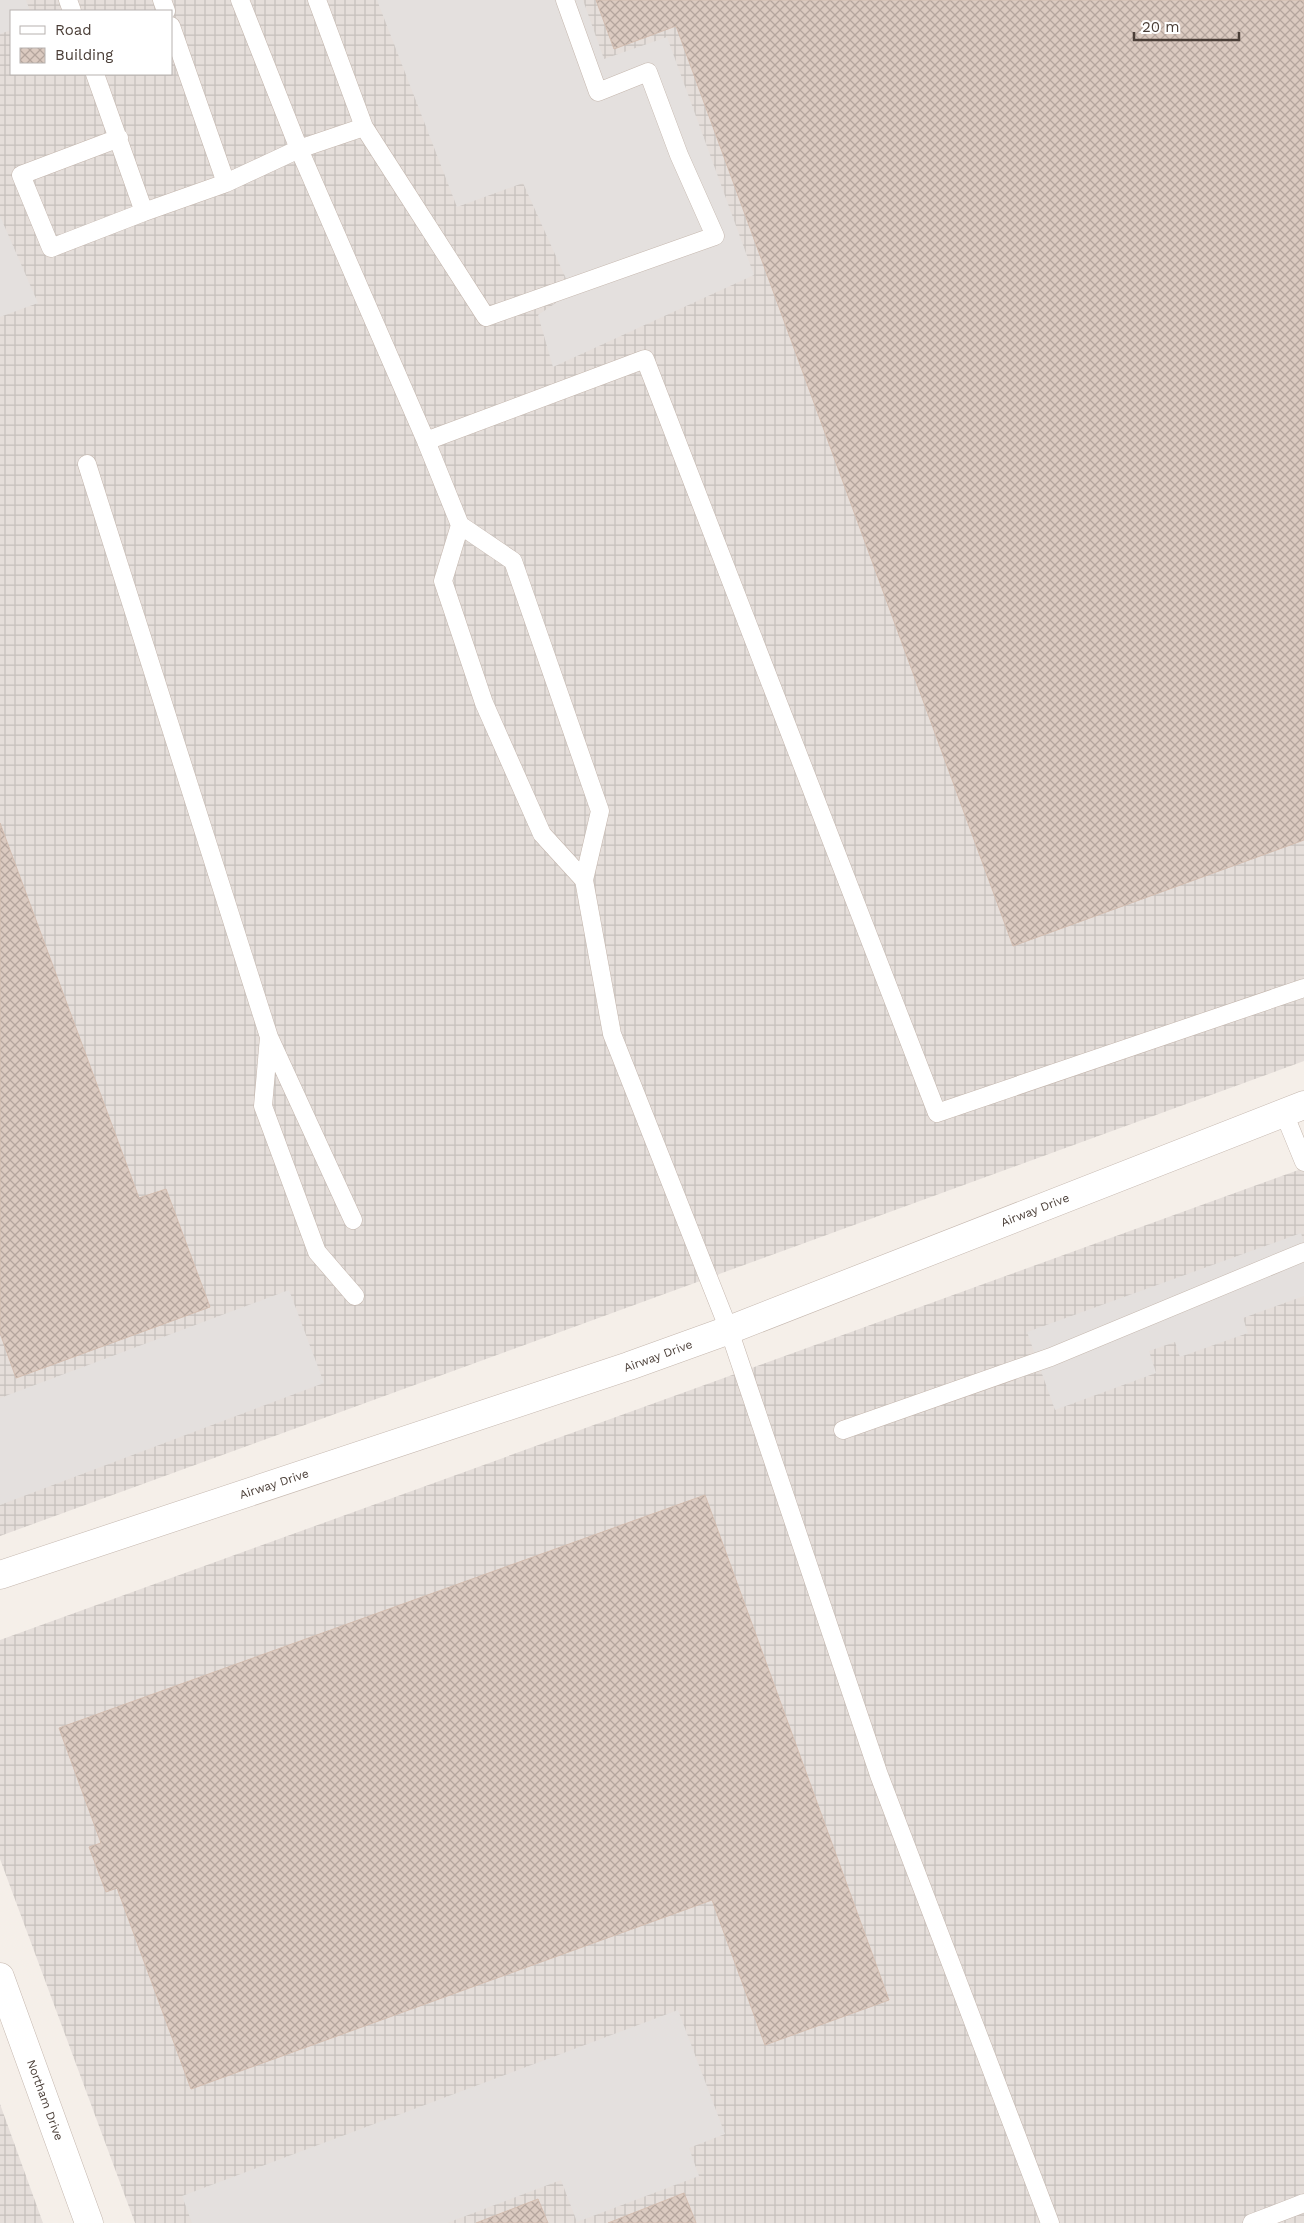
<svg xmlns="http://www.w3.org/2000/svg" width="1304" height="2223" font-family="'Work Sans',sans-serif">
<defs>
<pattern id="industrial-grid" width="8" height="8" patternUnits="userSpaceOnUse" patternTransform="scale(1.25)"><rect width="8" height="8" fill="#e5deda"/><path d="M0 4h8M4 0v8" fill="none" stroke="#c6c0bc"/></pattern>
<pattern id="building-cross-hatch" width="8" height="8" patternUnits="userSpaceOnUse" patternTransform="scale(1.25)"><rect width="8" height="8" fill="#dbcac0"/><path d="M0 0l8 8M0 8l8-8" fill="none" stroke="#b4a59d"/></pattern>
</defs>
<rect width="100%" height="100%" fill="#f5efe9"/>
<path fill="url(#industrial-grid)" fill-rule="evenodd" d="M0,0h1304v1061l-1304,475zM11,11h160v63h-160z
M1304,1168v1055h-1169l-135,-364v-219z
M0,2104l43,119h-43z"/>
<path fill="#e4e0de" d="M0,0h26l4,11h-19v19l-11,4z
M377,0h206l21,59 63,-22 87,238 -201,92 -15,-52 34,-23 -49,-109 -66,24z
M0,216l38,87 -38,14z
M1301,1233l3,10v53l-61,22 5,15 -68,24 -5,-15 -26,9 7,22 -101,37 -28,-78z
M289,1290l35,93 -324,122v-107z
M678,2010l47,124 -36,14 10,28 -122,46 -16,-42 -114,43h-255l-10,-27z"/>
<path fill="url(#building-cross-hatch)" stroke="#d3bdb0" d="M596,0h708v840l-291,106 -337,-920 -62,23z
M0,823l139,375 27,-9 44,118 -194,71 -16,-45z
M705,1495l184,505 -124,45 -53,-145 -521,189 -74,-201 -11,4 -17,-45 12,-4 -42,-115z
M684,2193l12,30h-88z
M538,2199l10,24h-72z"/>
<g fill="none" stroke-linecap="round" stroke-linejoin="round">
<g stroke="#c5b7ae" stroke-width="19">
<path id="service" d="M68,0l4,11
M162,0l4,11
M240,0l59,149 127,292 34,84 53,36 87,250 -16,69 28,154 117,296 150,445 171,448
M317,0l47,127 122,190 229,-81 -36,-81 -31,-83 -50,20 -33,-92
M171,26l55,157 73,-34 65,-22
M95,74l49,138 -93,36 -30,-73 98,-37
M144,212l82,-29
M426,441l219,-82 292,754 367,-125
M87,464l182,573 84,183
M460,525l-17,56 41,122 58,131 42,46
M269,1037l-6,69 54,146 38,44
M1284,1113l20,49
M843,1430l208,-73 253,-105
M1252,2223l52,-20"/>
</g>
<g stroke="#c5b7ae" stroke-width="29">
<path id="minor" d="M0,1575l629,-209 100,-36 575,-225
M0,1977l89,246"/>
</g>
<use href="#service" stroke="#fff" stroke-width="18"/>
<use href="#minor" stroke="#fff" stroke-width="28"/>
</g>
<g text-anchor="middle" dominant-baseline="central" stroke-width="4" stroke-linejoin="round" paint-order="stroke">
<g font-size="12" fill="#4a3e37" stroke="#fff">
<text transform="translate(1035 1210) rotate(-21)">Airway Drive</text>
<text transform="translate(658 1356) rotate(-20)">Airway Drive</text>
<text transform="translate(274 1484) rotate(-18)">Airway Drive</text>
<text transform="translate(45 2100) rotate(70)">Northam Drive</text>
</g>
</g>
<rect x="10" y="10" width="162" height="65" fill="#ffffff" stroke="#b7b2af"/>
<rect x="20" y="26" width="25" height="8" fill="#ffffff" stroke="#b7b2af"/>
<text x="55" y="35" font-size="15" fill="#4a3e37">Road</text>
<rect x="20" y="48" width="25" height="15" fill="url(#building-cross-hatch)" stroke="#b7b2af"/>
<text x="55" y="60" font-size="15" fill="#4a3e37">Building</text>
<path d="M1134 32v8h105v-8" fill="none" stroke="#4a3e37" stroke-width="2.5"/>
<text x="1142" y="32" font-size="15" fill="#4a3e37" stroke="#ffffff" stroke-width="4" paint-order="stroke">20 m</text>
</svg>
